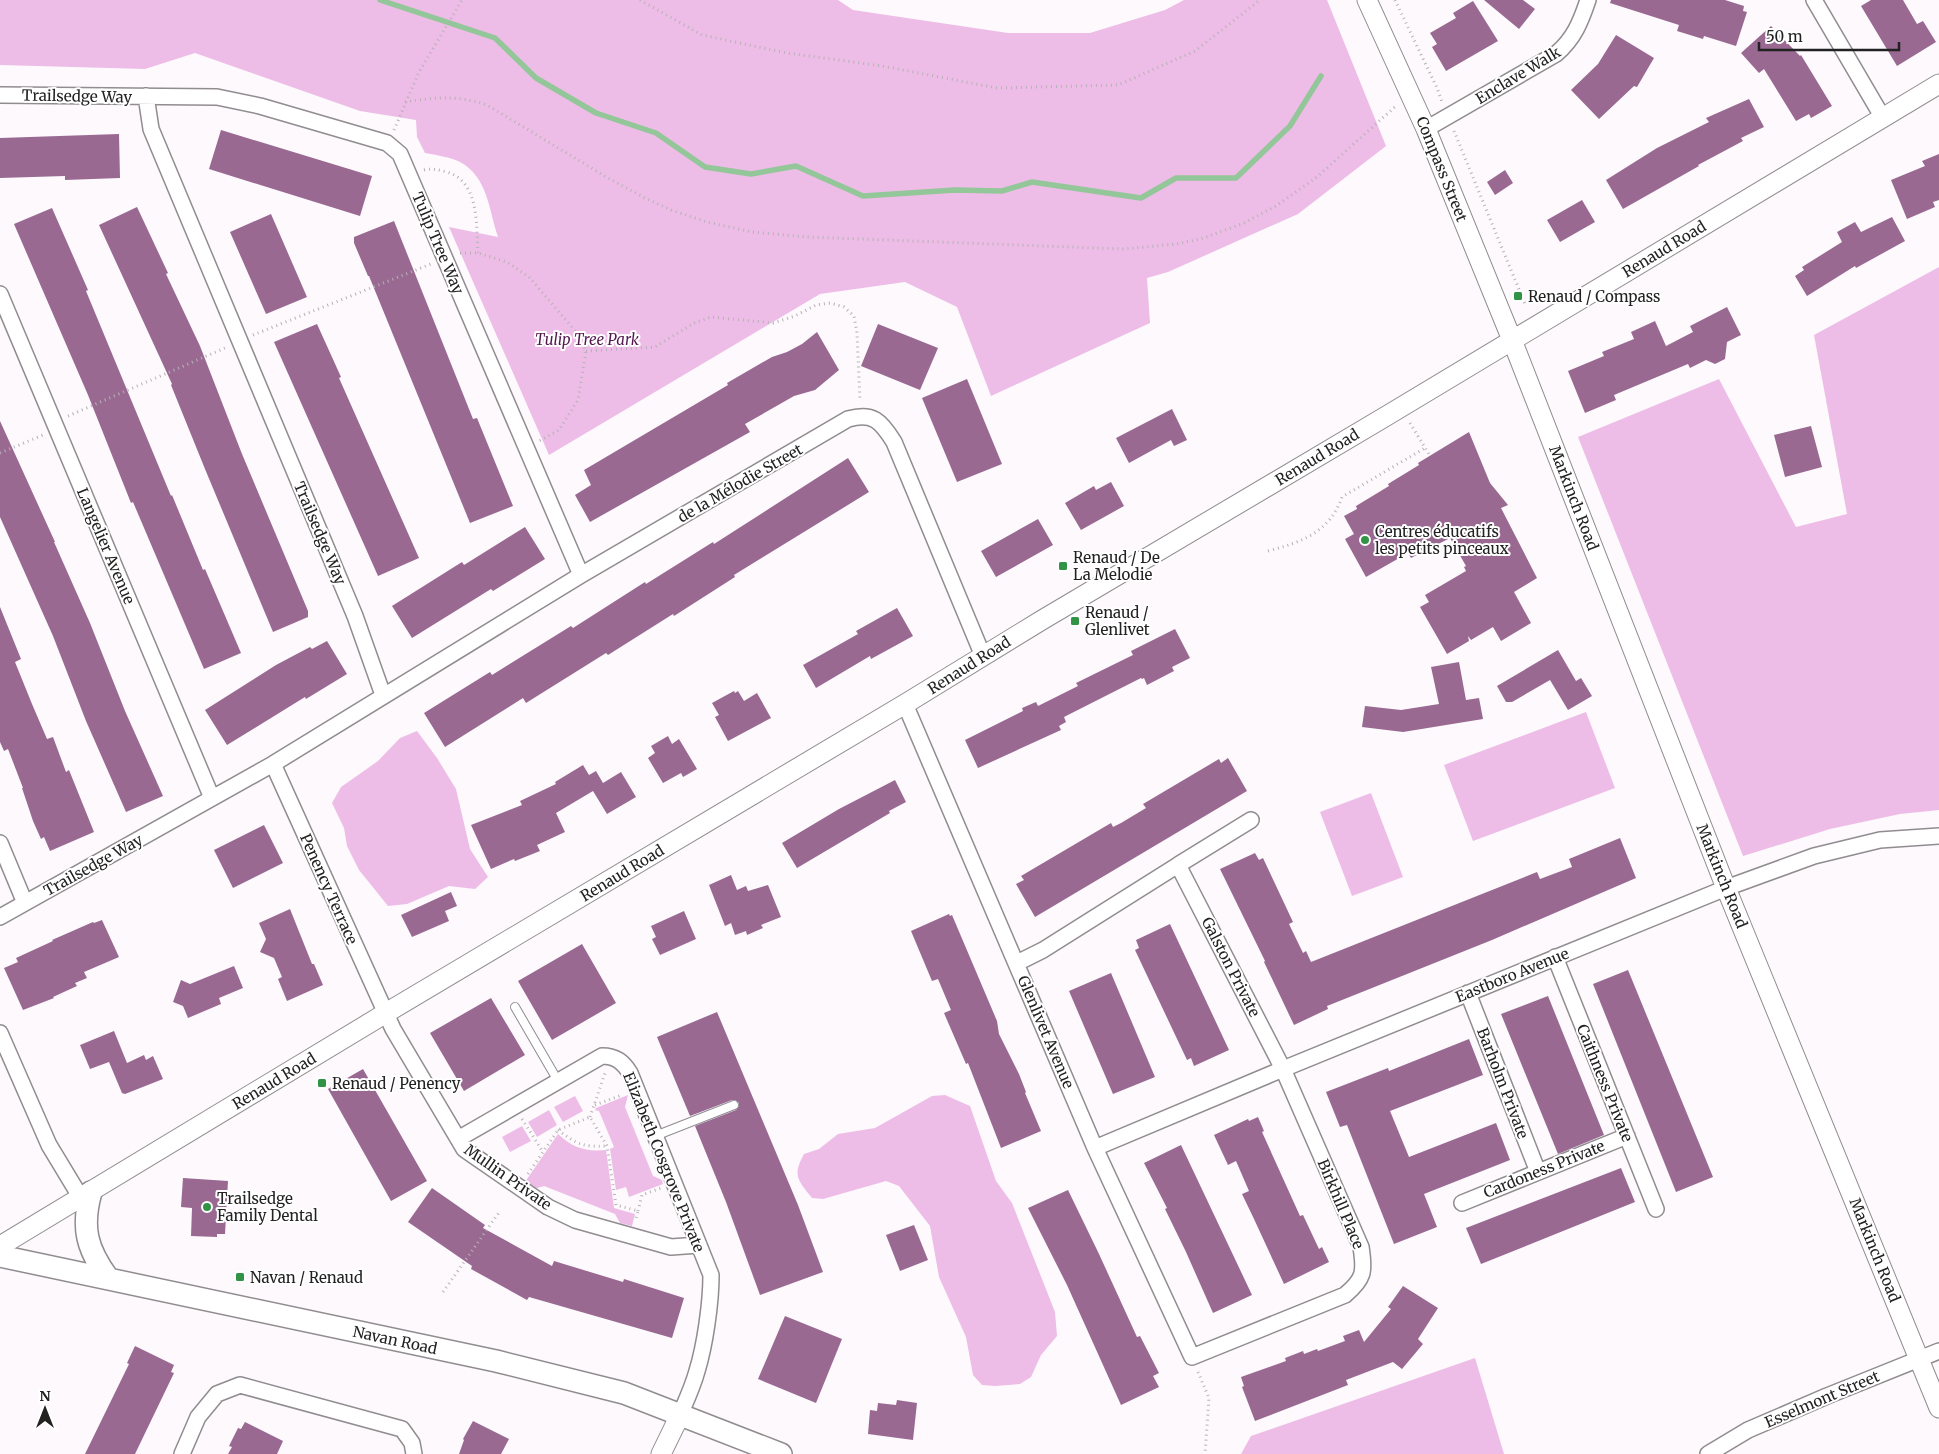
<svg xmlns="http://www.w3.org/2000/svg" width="1939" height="1454" font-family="Merriweather,serif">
<rect width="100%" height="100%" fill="#fdf9fd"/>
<path fill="#eebde7" d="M0,0h838l15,10 155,23h82l75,-23 19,-10h143l59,146 -88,68 -130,58 -21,6 3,45 -159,73 -34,-89 -52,-25 -85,12 -271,161 -100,-228 49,10c-9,-26 -10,-60 -38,-75 -10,-5 -24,-7 -35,-9l-8,-16 -1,-17 -56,-9 -165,-58 -50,16 -145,-4z
M1939,267v543l-39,4 -70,15 -87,27 -165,-419 141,-58 77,148 51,-13 -33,-179z
M1586,712l29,76 -142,53 -29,-76z
M417,731l20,27 19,31 14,60 18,28 -13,12 -26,-3 -42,18 -19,2 -29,-36 -12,-24 -3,-18 -12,-25 9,-16 37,-26 22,-23z
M1371,793l32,84 -51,19 -32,-84z
M628,1095l-3,12 28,69 9,4 1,4 -34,13 -3,-10 -10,3 -6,-41 4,-2 -15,-36 -4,-1 1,-2z
M945,1095l25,11 26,75 16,22 43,109 2,24 -16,19 -10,22 -11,7 -25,2 -13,-1 -9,-10 -7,-38 -27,-60 -9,-51 -31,-40 -13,-5 -63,18 -11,-1c-14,-18 -20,-22 -8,-44l15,-5 19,-15 37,-6 57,-32z
M575,1096l8,15 -20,11 -9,-15z
M549,1110l8,15 -20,12 -9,-15z
M522,1126l9,15 -21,11 -8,-15z
M558,1134c15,14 28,18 48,16l8,58 21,6 -3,12 -12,-3 -5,-9 -71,-28 -10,3 -9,-7z
M1475,1358l29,96h-263l10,-18z"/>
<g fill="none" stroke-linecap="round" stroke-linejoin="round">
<path stroke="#93c698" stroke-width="5.5" d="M380,0l115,38 41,40 60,35 60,20 49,34 46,7 45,-8 67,30 92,-6 47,1 30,-9 109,16 35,-20h60l54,-52 31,-50"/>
</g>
<path fill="#996992" d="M1484,0h39l12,9 -16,20z
M1611,0h114l19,6 -1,5 4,1 -11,34 -32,-10 -1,3 -26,-8 2,-6 -69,-22z
M1871,0h32l14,24 6,-3 13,21 -39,24 -36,-60z
M1473,1l25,40 -52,30 -14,-24 5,-3 -7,-11 26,-15 -3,-5z
M1771,26l29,30 1,-1 31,51 -21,12 -2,-4 -13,7 -32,-52 -5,4 -18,-20z
M1616,35l38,23 -17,29 -3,-1 -35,33 -28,-29 27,-26z
M1749,99l15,28 -23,11 2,3 -45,24 1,1 -76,43 -17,-29 51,-32 52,-26 -3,-4z
M221,130l151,46 -12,40 -151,-47z
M119,134l1,44 -55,2v-4l-65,2v-40z
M1939,154v46l-6,2 2,5 -28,12 -16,-39 34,-14 -3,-5z
M1505,170l8,13 -18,12 -8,-13z
M1582,200l13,22 -35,20 -13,-22z
M137,207l31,66 -2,1 34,72 42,108 66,157v6l-35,15 -68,-163 -34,-84 1,-1 -73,-159z
M52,208l36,82 -2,1 85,205 1,-1 31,75 2,-1 36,84 -37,16 -71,-167 -2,1 -43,-108 -74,-171z
M271,214l36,83 -41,17 -36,-82z
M1892,217l13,24 -49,27 -1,-2 -48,30 -12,-20 9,-6 -2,-3 40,-25 -5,-10 18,-10 6,10z
M394,221l79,198 4,-1 36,88 -43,17 -101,-247h-1l-14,-33v-6z
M1727,307l14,28 -14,7 -2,17 -10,5 -9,-4 -16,8 -2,-4 -74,31 2,5 -31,13 -17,-42 36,-15 -2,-4 32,-13 -3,-7 24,-11 11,25 27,-14 -3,-6z
M317,324l24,53 -2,1 80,180 -41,18 -104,-234z
M878,324l60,24 -18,42 -59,-24z
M817,332l22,38 -24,20 -21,6 -49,28 5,8 -160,90 -15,-27 16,-10 -7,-15 144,-85 -1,-2 45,-26 15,-5 15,-8z
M967,379l35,85 -45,18 -35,-84z
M1172,409l15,31 -13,6 -3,-6 -42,23 -13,-25z
M0,421l55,121h-1l36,81 35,88 38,85 -37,16 -40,-91 -33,-85 -53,-119z
M1811,426l11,41 -37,10 -11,-42z
M1469,432l21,51 18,22 -7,3 36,70 -23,14 17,31 -30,18 -8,-14 -22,13 -3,-4 1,5 -22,13 -27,-47 9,-5 -4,-7 41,-24 -2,-4 2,-1 -16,-28 -39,20 -3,-5 -42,24 -21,-38 9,-5 -10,-18 13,-7 -1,-3 33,-20 -1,-2 31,-19 -1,-2z
M848,458l21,34 -135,83 1,2 -61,39 -1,-2 -65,41 -2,-2 -80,50 -3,-5 -78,49 -21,-34 66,-41 2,3 79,-49 2,2 72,-46 1,2 67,-42 1,2z
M1111,482l13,24 -43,24 -16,-27 29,-17 2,4z
M1038,519l15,26 -57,32 -15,-26z
M525,527l20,32 -52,32 -2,-2 -79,49 -20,-32 70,-44 2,3z
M0,607l21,52 -6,3 17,42 15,35 6,-2 13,35 3,-2 25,62 -44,19 -6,-14 -3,2 -8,-18 -11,-33h1l-15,-39 -4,2 -4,-9z
M897,608l16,28 -42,23 -1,-3 -54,32 -13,-23 55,-31 -2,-3z
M1175,629l15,29 -18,9 2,4 -27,14 -3,-7 -2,1 -1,-1 -77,39 2,5 -7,4 2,4 -83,38 -13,-28 58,-29 -1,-3 14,-6 2,4 40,-20 -2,-3 57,-28 -2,-4z
M327,641l20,33 -41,25 -1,-2 -78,48 -22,-35 71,-45 34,-18 2,2z
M1558,650l18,31 5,-3 11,18 -24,14 -18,-30 -38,22h-6l-9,-16z
M1459,662l7,38 13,-2 4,21 -80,13 -41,-5 3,-21 36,4 38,-6 -8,-37z
M734,691l1,2 3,-2 6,10 13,-8 14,25 -43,23 -13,-24 4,-2 -7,-12z
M668,736l4,8 7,-5 18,30 -14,8 -2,-4 -18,10 -15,-25 7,-5 -4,-7z
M1228,758l19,33 -212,126 -19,-33 8,-4 -3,-4 90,-53 2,4 8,-4 25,-15 -3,-4 76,-45 2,4z
M583,765l6,10 7,-4 7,12 18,-11 15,25 -29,17 -14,-23 -37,22 9,19 -28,13 3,6 -25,10 -1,-2 -23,10 -20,-44 51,-20 -2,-4 36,-17 -1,-2z
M895,780l11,22 -17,9 1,2 -93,55 -15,-25 57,-34z
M264,825l19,38 -50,25 -19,-38z
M1620,838l16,40 -144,62 -165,66 1,3 -34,16 -30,-63 1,-1 -45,-92 35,-16 4,7 4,-2 30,64 -4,2 14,29 3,-2 5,11 226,-90 3,7 32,-12 -3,-8z
M731,875l6,15 9,-4 2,5 20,-6 13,32 -20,8 2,3 -16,7 -1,-4 -11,4 -4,-12 -6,3 -16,-41z
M451,892l6,14 -12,5 4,10 -37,16 -11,-22z
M290,909l22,55h2l9,21 -36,16 -9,-22 4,-2 -8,-19 -14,-6 6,-13 -7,-16z
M684,911l12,28 -36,16 -8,-16 4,-2 -5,-11z
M949,914l1,2 2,-1 45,106 2,13 20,40 7,18 -1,1 16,38 -40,17 -33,-85 -2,1 -22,-51 7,-3 -13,-31 -6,2 -21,-50z
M102,920l17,37 -35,15 3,6 -12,5 2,3 -24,11 1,1 -31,12 -19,-42 14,-6 -2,-4 37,-17 -1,-1 41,-18 1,1z
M1170,924l59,126 -35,16 -3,-8 -4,2 -52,-110 4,-2 -3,-8z
M582,944l34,59 -64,37 -34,-59z
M234,966l9,22 -24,10 2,6 -33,14 -5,-12 -10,-4 8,-22 9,4z
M1628,970l85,207 -37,15 -83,-208z
M1111,973l44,104 -42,17 -44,-103z
M1548,996l56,139 -46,19 -57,-140z
M491,998l34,57 -61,36 -34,-58z
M717,1012l81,193 25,67 -63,23 -34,-93 -31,-76 41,-16 3,-4v-3l-4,-3h-3l-42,16 -33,-79z
M114,1031l13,32 17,-8 2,5 7,-4 10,23 -38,15 -3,-1 -13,-31 -19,7 -10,-24z
M1469,1039l14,36 -93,36 19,46 87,-34 14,37 -86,34 13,33 -43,17 -47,-119 -7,2 -14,-35 62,-24 1,3z
M363,1069l64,112 -36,20 -63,-112z
M1258,1117l6,14 -2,1 38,84 3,-1 16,34 3,-2 7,15 -45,22 -30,-65 -12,-25 7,-3 -13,-30 -8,4 -14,-30 34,-16 1,2z
M1181,1145l71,150 -39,18 -27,-61 -21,-43 2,-1 -23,-45z
M1621,1168l14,34 -154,62 -15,-36z
M183,1178l45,3 -3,53h-8v3l-26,-1 1,-28 -11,-1z
M432,1188l53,37 -2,3 69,38 2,-5 69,21 1,-3 60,19 -12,40 -143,-41 -2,3 -56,-31 1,-3 -64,-44z
M1068,1190l31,64 38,83 3,-1 19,37 -6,3 6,11 -38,18 -54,-120 -39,-77z
M914,1225l14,35 -28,11 -14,-36z
M1403,1286l35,22 -20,31 5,5 -21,25 -9,-7 -47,18 2,5 -93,36 -13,-34 2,-1 -3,-9 45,-16 -1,-3 18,-7 1,3 13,-5 1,2 27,-10 -2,-5 16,-6 5,12 27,-33 -3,-2z
M785,1316l57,23 -26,64 -58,-24z
M135,1346l39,19 -3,7 3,1 -39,81h-50l44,-90 -2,-1z
M897,1400l20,3 -4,37 -45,-6 2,-24 7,1 1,-8 18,2z
M473,1421l36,18 -8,15h-42l5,-14 -1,-1z
M245,1422l38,19 -6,13h-49l4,-7 -3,-1 9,-18 3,1z"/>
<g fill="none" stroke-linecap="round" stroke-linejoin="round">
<g stroke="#908c8f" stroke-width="10">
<path id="service" d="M515,1007l43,74
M655,1136l79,-31"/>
</g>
<g stroke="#908c8f" stroke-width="18">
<path id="minor" d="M1814,0l69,118
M0,95l217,2 43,9 127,37 13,11 181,421
M146,96l5,33 204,487 28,79
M1426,129l130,-75c18,-15 25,-33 32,-54
M0,294l212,504
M905,704l190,444 97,209 153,-62c19,-16 20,-23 16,-48l-78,-178 -105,-204 -135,85 -26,13
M273,764l120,265 71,120 84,58 27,13 96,27 28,-2
M0,843l25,60
M1178,865l73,-45
M0,917l273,-153 308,-189 267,-156c25,-7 33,2 46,23l89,214
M1555,957l101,252
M1468,993l70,179
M0,1033l49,112 32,53
M458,1139l144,-83c14,0 21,6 28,17l81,202c0,28 -6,70 -14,96 -4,15 -11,30 -17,44
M1095,1148l188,-79 443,-181 88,-32 66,-16 59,-4
M1462,1203l165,-67
M182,1454l16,-37 19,-23 23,-9 162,44 10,14 2,11
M1708,1454l40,-24 79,-34 112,-45"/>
</g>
<g stroke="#908c8f" stroke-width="21">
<path id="tertiary" d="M1367,0l59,129 86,211 214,548 213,520
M0,1246l386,-233 519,-309 137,-84 341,-202 556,-334
M661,1454l19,-39"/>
</g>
<g stroke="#908c8f" stroke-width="24">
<path id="secondary" d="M91,1192c-10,36 -4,57 17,86
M0,1256l496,105 128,32 157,61"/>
</g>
<path stroke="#b5b2b5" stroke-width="3" stroke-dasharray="1 4" stroke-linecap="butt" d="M640,0l62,35 85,18 95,13 115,22 121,-3 77,-34 65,-51
M1395,0l42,88 5,14
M405,102c31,-5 52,-7 82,3l121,73 37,20 26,12 36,12 45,10 55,5 316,12 54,-5 27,-6 40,-15 32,-17 41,-29 80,-72
M394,130l25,-58 43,-72
M1454,131l71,173
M424,170c9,-2 15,0 23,2 33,10 29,54 31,81
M460,253h18l29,9 22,15 48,56 9,18 -8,49 -19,30 -20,11
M253,335l178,-71
M586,351l69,-4 39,-24 17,-6 62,6 22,-7 21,-11 14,-2 14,4 10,9 3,17 3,68
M68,416l157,-68
M1410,423l20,33
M0,453l43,-18
M1268,551c34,-9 62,-19 74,-54l83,-49
M595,1105l27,-10
M590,1117l15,-44
M522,1119l21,33
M558,1130c20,15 25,17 49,16
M528,1174l30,-44 32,-13 17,29 9,59 22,6 -3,10
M638,1211l4,-16 19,-7
M443,1292l57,-81
M1198,1372l11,26 -4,56"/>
<use href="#service" stroke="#fff" stroke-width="8"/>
<use href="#minor" stroke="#fff" stroke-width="15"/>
<use href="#tertiary" stroke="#fff" stroke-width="19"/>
<use href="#secondary" stroke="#fff" stroke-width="21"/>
</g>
<g fill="#329245" stroke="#fff" stroke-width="2">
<rect x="1513" y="291" width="10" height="10" rx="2.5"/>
<circle cx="1365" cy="540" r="5"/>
<rect x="1058" y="561" width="10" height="10" rx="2.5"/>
<rect x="1070" y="616" width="10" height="10" rx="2.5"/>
<rect x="317" y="1078" width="10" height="10" rx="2.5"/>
<circle cx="207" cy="1207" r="5"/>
<rect x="235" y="1272" width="10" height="10" rx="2.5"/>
</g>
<g text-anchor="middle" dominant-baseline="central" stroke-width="4" stroke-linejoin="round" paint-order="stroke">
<g font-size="15" fill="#232223" stroke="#fff">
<text transform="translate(1518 75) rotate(-31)">Enclave Walk</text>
<text transform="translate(77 96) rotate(1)">Trailsedge Way</text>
<text transform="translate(1442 169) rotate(68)">Compass Street</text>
<text transform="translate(438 243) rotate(67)">Tulip Tree Way</text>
<text transform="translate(1664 249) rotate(-31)">Renaud Road</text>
<text transform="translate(1317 457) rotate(-31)">Renaud Road</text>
<text transform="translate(740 483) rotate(-30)">de la Mélodie Street</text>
<text transform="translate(1574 498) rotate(69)">Markinch Road</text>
<text transform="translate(320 533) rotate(67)">Trailsedge Way</text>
<text transform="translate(106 546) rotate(67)">Langelier Avenue</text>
<text transform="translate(969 665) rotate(-32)">Renaud Road</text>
<text transform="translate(93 865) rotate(-29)">Trailsedge Way</text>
<text transform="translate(622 873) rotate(-31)">Renaud Road</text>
<text transform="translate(1722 876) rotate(68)">Markinch Road</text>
<text transform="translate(329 889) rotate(66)">Penency Terrace</text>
<text transform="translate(1231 967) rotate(63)">Galston Private</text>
<text transform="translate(1512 975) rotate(-22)">Eastboro Avenue</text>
<text transform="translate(1046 1032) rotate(67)">Glenlivet Avenue</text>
<text transform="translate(274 1081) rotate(-31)">Renaud Road</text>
<text transform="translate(1503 1083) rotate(69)">Barholm Private</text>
<text transform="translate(1605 1083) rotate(68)">Caithness Private</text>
<text transform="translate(664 1162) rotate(68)">Elizabeth Cosgrove Private</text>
<text transform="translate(1544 1169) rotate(-22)">Cardoness Private</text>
<text transform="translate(508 1177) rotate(35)">Mullin Private</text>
<text transform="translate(1341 1204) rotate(67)">Birkhill Place</text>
<text transform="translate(1875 1250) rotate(68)">Markinch Road</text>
<text transform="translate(395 1340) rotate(12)">Navan Road</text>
<text transform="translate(1822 1399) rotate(-23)">Esselmont Street</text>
</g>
<g font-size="15" fill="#232223" stroke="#fff" text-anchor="start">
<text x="1528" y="296">Renaud / Compass</text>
<text x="1375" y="531">Centres éducatifs<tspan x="1375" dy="17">les petits pinceaux</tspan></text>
<text x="1073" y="557">Renaud / De<tspan x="1073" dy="17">La Melodie</tspan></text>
<text x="1085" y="612">Renaud /<tspan x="1085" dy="17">Glenlivet</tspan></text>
<text x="332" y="1083">Renaud / Penency</text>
<text x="217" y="1198">Trailsedge<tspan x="217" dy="17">Family Dental</tspan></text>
<text x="250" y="1277">Navan / Renaud</text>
</g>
<g font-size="15" font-style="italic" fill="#53184e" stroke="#fff">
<text x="587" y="339">Tulip Tree Park</text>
</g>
</g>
<g transform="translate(45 1409)" stroke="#ffffff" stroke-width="4" paint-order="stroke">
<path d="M0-4L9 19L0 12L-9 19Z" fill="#232223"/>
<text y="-8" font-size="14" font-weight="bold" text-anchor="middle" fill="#232223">N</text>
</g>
<path d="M1759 42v8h140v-8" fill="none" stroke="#232223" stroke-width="2.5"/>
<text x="1766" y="42" font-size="15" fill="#232223" stroke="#ffffff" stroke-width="4" paint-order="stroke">50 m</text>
</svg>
